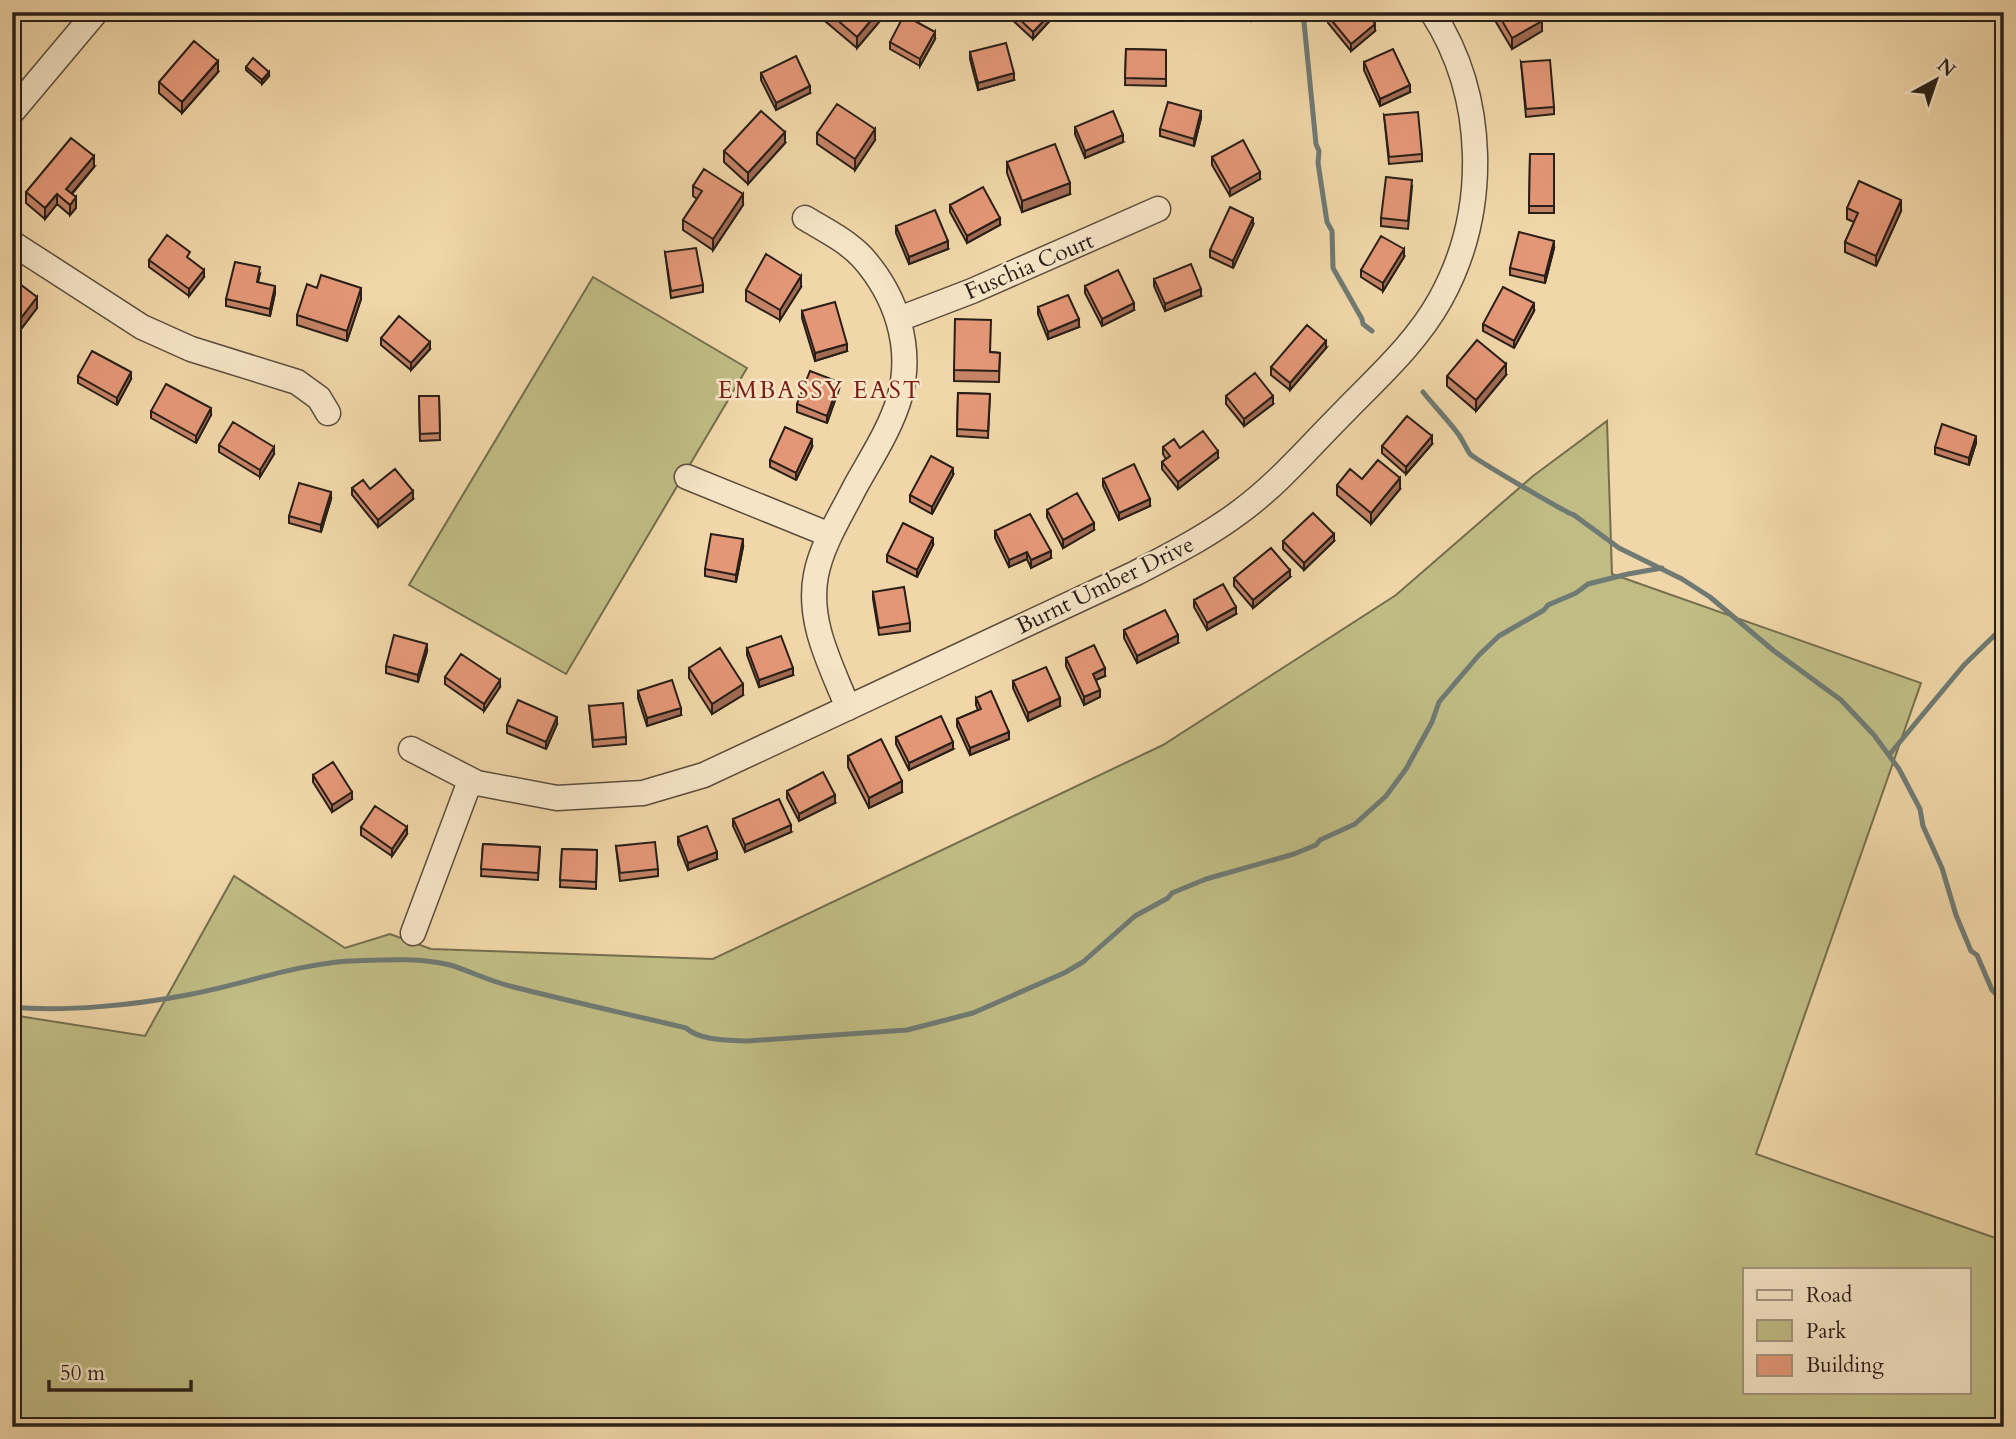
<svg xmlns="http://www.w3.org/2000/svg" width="2016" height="1439" font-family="Cardo,serif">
<rect width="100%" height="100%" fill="#f0d6a8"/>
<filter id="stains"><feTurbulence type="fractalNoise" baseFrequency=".00286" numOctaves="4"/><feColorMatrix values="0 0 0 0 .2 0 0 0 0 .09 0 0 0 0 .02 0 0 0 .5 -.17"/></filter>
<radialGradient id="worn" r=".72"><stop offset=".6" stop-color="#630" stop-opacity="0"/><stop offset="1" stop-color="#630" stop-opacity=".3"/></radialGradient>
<path fill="#c0bc84" stroke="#746e4e" stroke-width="2" fill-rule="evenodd" d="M593,277l154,91 -181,306 -157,-89z
M1607,421l5,153 309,109 -165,471 248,87v186h-1992v-412l133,21 89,-160 111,72 45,-14 41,15 282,10 450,-214 233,-150 137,-119zM1745,1269h224v123h-224z"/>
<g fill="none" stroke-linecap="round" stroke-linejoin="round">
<path stroke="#6f7a74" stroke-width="5" d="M1303,12l13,132 3,7 -1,12 9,59 5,9 1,37 29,51 1,5 9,7
M1423,392c12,15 25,28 36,43 4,6 7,13 11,19 5,5 96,59 104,61l45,33 63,31 28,18 64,54 67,49 33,35 25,34 21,40 3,17 19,42 14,47 15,36 6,4 15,35 5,5 7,13
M1889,755l75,-90 40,-39
M12,1007c53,5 123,-2 175,-12 55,-10 105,-30 162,-34 32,-1 69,-4 101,4 20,6 39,16 60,21 58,15 118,28 176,42 15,13 42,12 61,13l160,-11 66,-17 91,-40 19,-11 52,-46 33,-18 4,-5 34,-14 88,-25 22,-9 4,-5 35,-16 31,-28 20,-27 26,-47 7,-20 40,-47 20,-19 45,-26 4,-5 28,-12 12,-9 40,-10 34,-6
M1961,1427l43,-8"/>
<g stroke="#5b4d3c" stroke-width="27">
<path id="minor" d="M12,112l84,-100
M805,218c20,12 42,23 57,39 34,38 51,89 38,139 -9,32 -29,62 -45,91 -14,28 -33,57 -39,88 -9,47 15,90 32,133
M12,243l130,84 49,22 106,33 22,16 9,15
M899,319l73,-28 186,-82
M687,477l143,58
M411,749l66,34 80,15 86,-5 61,-18 432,-202c36,-19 72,-37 105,-62 38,-28 69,-65 103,-99 34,-35 72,-69 96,-112 49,-88 47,-203 -8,-288
M413,933l57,-152"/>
</g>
<use href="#minor" stroke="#f5e4c6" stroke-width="24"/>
</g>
<path fill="#c48266" stroke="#291f18" stroke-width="2" d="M228,12h14l-6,7z
M819,12h61v9l-23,27 -38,-32z
M1007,12h51l-25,27 -26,-24z
M1244,12h15l-7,8z
M1490,12h47l5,19 -30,18z
M1328,16l47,15 -24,20 -23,-28z
M935,39l-15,27 -30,-17v-7z
M1126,49l40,1v36l-41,-1z
M970,52l44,28 -36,10 -8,-31z
M1364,62l46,30 -30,14 -16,-36z
M1521,62l33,45v7l-28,3z
M246,67l23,9 -7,8 -16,-14z
M218,72l-36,41 -23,-20v-11z
M761,73l49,20 -34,17 -15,-30z
M1384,115l38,39v7l-33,3z
M1201,118l-7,28 -34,-10v-7z
M1075,127l48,15 -38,16 -10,-24z
M817,133l58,7 -20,30 -38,-26z
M785,143l-37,41 -24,-22v-11z
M1530,154h24v59h-25z
M1212,157l48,22 -30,17 -18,-31z
M1007,162l63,32 -48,18 -15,-39z
M94,167l-22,27 4,14 -6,7 -13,-11 -12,15 -19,-16v-11z
M693,186l50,19 -30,45 -30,-20v-10l14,-21 -4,-3z
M1412,187l-4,42 -27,-3v-8z
M950,205l50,20 -33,18 -17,-31z
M1847,208l54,3 -25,55 -31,-14v-10l9,-20 -7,-3z
M1253,225l-20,43 -23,-11v-7z
M896,226l52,23 -39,15 -13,-31z
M1554,248l-9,35 -35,-8v-7z
M665,252l38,33v7l-32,6z
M1404,257l-21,34 -22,-14v-7z
M149,260l55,17 -15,19 -40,-29z
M260,274l-2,8 17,11 -5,23 -44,-10v-7z
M12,278l25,30 -16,21 -9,-7z
M1154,279l47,17 -36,15 -11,-25z
M1085,286l49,24 -32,16 -17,-33z
M801,287l-21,33 -34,-19v-11z
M317,288l44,11 -14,42 -50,-16v-10z
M1038,307l41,20 -31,12 -10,-25z
M802,311l45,40 -32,10 -13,-43z
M1534,311l-20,37 -31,-17v-7z
M381,338l49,11 -19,21 -30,-25z
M1326,348l-36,42 -19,-15v-8z
M991,352l9,1 -1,29 -45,-1v-11z
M1506,375l-30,36 -29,-25v-10z
M78,376l53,3 -14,26 -39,-22z
M839,389l-12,34 -30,-11v-8z
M958,393l32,1 -2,44 -31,-2z
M419,396h20l1,44 -20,1z
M1226,396l47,8 -29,22 -18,-22z
M151,411l60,4 -15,28 -45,-25z
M1976,443l-7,22 -34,-11v-7z
M1432,444l-26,30 -24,-21v-7z
M219,445l55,9 -14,23 -41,-25z
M812,447l-16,33 -26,-13v-7z
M1163,447l17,1 38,10 -40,31 -16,-20v-7l4,-3 -3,-5z
M953,475l-21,39 -22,-12v-7z
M1103,479l47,27 -31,14 -16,-34z
M1337,485l63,4 -29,35 -34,-29z
M352,488l18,1 43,10 -35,28 -26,-32z
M331,499l-10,33 -32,-9v-7z
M1047,510l47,20 -31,18 -16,-31z
M995,531l56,27 -20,10 -4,-9 -18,8 -14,-29z
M1283,541h51l-30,29 -21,-21z
M933,545l-16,32 -30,-15v-7z
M743,547l-7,35 -31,-6v-7z
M1290,577l-37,31 -19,-22v-8z
M873,592l37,31v8l-31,4 -6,-36z
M1194,600l42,14 -29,16 -13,-23z
M1124,630l54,13 -41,20 -13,-25z
M747,648l46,27 -34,12 -12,-32z
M427,651l-9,31 -32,-9v-7z
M1066,658l39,18 -9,4 4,17 -16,8 -18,-39z
M689,668l54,27 -31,19 -23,-36z
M445,677l55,10 -16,24 -39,-27z
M1013,681l47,25 -32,15 -15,-33z
M638,691l43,24 -34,11 -9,-28z
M976,698l33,41 -39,16 -13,-29v-7l21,-9 -2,-5z
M589,706l37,31v7l-33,3z
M557,724l-11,25 -39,-16v-8z
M896,737l57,12 -44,21 -13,-26z
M848,756l54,36 -33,16 -21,-41z
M313,775l39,24 -20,13 -19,-30z
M787,791l48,12 -36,18 -12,-23z
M733,819l58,13 -46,20 -12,-26z
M361,827l46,7 -15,22 -31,-21z
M678,837l39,22 -29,11 -10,-26z
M483,844l57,3 -2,33 -57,-4z
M616,846l42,23v7l-38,5z
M562,849l35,1 -1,39 -36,-2z"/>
<path fill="#a06a53" stroke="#291f18" stroke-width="2" d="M236,12h6l-6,7z
M878,12h2v9l-23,27v-11z
M1052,12h6l-25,27v-7z
M1253,12h6l-7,8z
M1542,21v10l-30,18v-11z
M1375,24v7l-24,20v-7z
M935,32v7l-15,27v-7z
M218,61v11l-36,41v-11z
M269,72v4l-7,8v-4z
M1014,73v7l-36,10v-7z
M1410,85v7l-30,14v-7z
M810,86v7l-34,17v-7z
M1201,111v7l-7,28v-7z
M875,129v11l-20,30v-11z
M785,132v11l-37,41v-11z
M1123,135v7l-38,16v-7z
M94,156v11l-28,33v-11z
M1260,172v7l-30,17v-7z
M1070,183v11l-48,18v-11z
M57,194v10l-12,15v-11z
M743,194v11l-30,45v-11z
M76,197v11l-6,7v-10z
M1901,200v11l-25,55v-10z
M1000,218v7l-33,18v-7z
M1253,218v7l-20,43v-7z
M948,241v8l-39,15v-7z
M1554,241v7l-9,35v-7z
M1404,249v8l-21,34v-8z
M204,270v7l-15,19v-7z
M801,276v11l-21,33v-10z
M275,286v7l-5,23v-7z
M361,288v11l-14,42v-10z
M1201,289v7l-36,15v-7z
M37,297v11l-16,21v-11z
M1134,303v7l-32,16v-7z
M1534,303v8l-20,37v-7z
M1079,319v8l-31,12v-7z
M1326,341v7l-36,42v-7z
M430,342v7l-19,21v-7z
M847,344v7l-32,10v-8z
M1506,364v11l-30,36v-11z
M131,372v7l-14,26v-7z
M839,382v7l-12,34v-7z
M1273,396v8l-29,22v-7z
M211,408v7l-15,28v-7z
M1432,436v8l-26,30v-7z
M1976,436v7l-7,22v-7z
M812,439v8l-16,33v-7z
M274,447v7l-14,23v-7z
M1218,451v7l-40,31v-7z
M953,468v7l-21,39v-7z
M1400,478v11l-29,35v-11z
M413,491v8l-35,28v-7z
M331,492v7l-10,33v-7z
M1150,499v7l-31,14v-7z
M1094,523v7l-31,18v-8z
M1334,534v7l-30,29v-7z
M933,538v7l-16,32v-7z
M743,539v8l-7,35v-7z
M1051,551v7l-20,10v-8z
M1027,552v7l-18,8v-7z
M1290,570v7l-37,31v-8z
M1236,607v7l-29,16v-7z
M1178,635v8l-41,20v-7z
M427,644v7l-9,31v-7z
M793,668v7l-34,12v-7z
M1105,668v8l-12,5v-7z
M500,680v7l-16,24v-7z
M743,684v11l-31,19v-10z
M1100,690v7l-16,8v-8z
M1060,698v8l-32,15v-8z
M681,708v7l-34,11v-8z
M557,717v7l-11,25v-7z
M1009,732v7l-39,16v-7z
M953,742v7l-44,21v-7z
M902,781v11l-33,16v-10z
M352,792v7l-20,13v-7z
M835,795v8l-36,18v-7z
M791,825v7l-46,20v-7z
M407,827v7l-15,22v-7z
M717,852v7l-29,11v-7z"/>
<path fill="#e49777" stroke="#291f18" stroke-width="2" d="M828,12h50l-21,25z
M1012,12h40l-19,20z
M1332,12h34l9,12 -24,20 -23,-28z
M1497,12h40l5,9 -30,17z
M904,15l31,17 -15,27 -30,-17z
M194,41l24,20 -36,41 -23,-20z
M1006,43l8,30 -36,10 -8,-31z
M1126,49l40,1v29l-41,-1z
M1393,49l17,36 -30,14 -16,-37z
M796,56l14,30 -34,17 -15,-30z
M253,58l16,14 -7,8 -16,-13z
M1550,60l4,47 -28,2 -5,-47z
M1168,102l33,9 -7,28 -34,-10z
M837,104l38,25 -20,30 -38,-26z
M761,111l24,21 -37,41 -24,-22z
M1113,111l10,24 -38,16 -10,-24z
M1418,112l4,42 -33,3 -5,-42z
M71,138l23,18 -28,33 10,8 -6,8 -13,-11 -12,14 -19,-16z
M1243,140l17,32 -30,17 -18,-32z
M1055,144l15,39 -48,18 -15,-39z
M1530,154h24v52h-25z
M704,169l39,25 -30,45 -30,-19 19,-29 -9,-5z
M1386,177l26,3 -4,41 -27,-3z
M1859,181l42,19 -25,56 -31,-14 13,-29 -11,-5z
M983,187l17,31 -33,18 -17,-31z
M1230,207l23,11 -20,43 -23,-11z
M935,210l13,31 -39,16 -13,-31z
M1519,232l35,9 -9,35 -35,-8z
M167,235l23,17 -3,5 17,13 -15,19 -40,-29z
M1381,236l23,13 -21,34 -22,-13z
M696,248l7,37 -32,6 -6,-39z
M766,254l35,22 -21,34 -34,-20z
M235,262l25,5 -3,15 18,4 -5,23 -44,-10z
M1191,264l10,25 -36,15 -11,-25z
M1118,270l16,33 -32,16 -17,-33z
M321,275l40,13 -14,43 -50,-16 10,-31 10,4z
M12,278l25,19 -16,21 -9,-6z
M1503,287l31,16 -20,38 -31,-17z
M1068,295l11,24 -31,13 -10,-25z
M835,302l12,42 -32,9 -13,-42z
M399,316l31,26 -19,21 -30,-25z
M955,319l36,1 -1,32 10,1 -1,18 -45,-1z
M1307,325l19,16 -36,42 -19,-16z
M1477,340l29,24 -30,36 -29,-24z
M92,351l39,21 -14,26 -39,-22z
M810,371l29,11 -12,34 -30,-12z
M1255,373l18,23 -29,23 -18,-23z
M166,384l45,24 -15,28 -45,-25z
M958,393l32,1 -2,37 -31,-2z
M419,396h20l1,37 -20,1z
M1407,416l25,20 -26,31 -24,-21z
M233,422l41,25 -14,23 -41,-25z
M1942,424l34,12 -7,22 -34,-11z
M785,427l27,12 -16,34 -26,-13z
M1203,431l15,20 -40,31 -16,-20 8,-6 -7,-9 11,-8 6,9z
M931,456l22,12 -21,39 -22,-12z
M1378,460l22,18 -29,35 -34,-28 13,-16 12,10z
M1134,464l16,35 -31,14 -16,-34z
M395,469l18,22 -35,29 -26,-32 11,-8 7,9z
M299,483l32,9 -10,33 -32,-9z
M1077,493l17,30 -31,17 -16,-30z
M1313,513l21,21 -30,29 -21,-22z
M1030,514l21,37 -20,9 -4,-8 -18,8 -14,-29z
M903,523l30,15 -16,32 -30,-15z
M711,534l32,5 -7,36 -31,-6z
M1271,548l19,22 -37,30 -19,-22z
M1223,584l13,23 -29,16 -13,-23z
M904,587l6,36 -31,5 -6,-36z
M1165,610l13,25 -41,21 -13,-26z
M394,635l33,9 -9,31 -32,-9z
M781,636l12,32 -34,12 -12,-32z
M1094,645l11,23 -12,6 7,16 -16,7 -18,-39z
M720,648l23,36 -31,20 -23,-36z
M461,654l39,26 -16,24 -39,-27z
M1046,667l14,31 -32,15 -15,-32z
M672,680l9,28 -34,10 -9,-27z
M991,691l18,41 -39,16 -13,-29 24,-10 -5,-11z
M518,700l39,17 -11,25 -39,-17z
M623,703l3,34 -33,3 -4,-34z
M941,716l12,26 -44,21 -13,-26z
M881,739l21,42 -33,17 -21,-42z
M333,762l19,30 -20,13 -19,-30z
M823,772l12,23 -36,19 -12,-23z
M779,799l12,26 -46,20 -12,-26z
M375,806l32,21 -15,22 -31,-22z
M707,826l10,26 -29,11 -10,-26z
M655,842l3,27 -38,4 -4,-27z
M483,844l57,3 -2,26 -57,-4z
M562,849l35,1 -1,32 -36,-2z"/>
<g text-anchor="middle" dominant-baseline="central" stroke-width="5" stroke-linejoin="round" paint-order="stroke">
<g font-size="23" fill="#291f18" stroke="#f5e4c6">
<text transform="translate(1029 266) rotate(-23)">Fuschia Court</text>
<text transform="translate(1105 585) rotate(-26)">Burnt Umber Drive</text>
</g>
<g font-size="24" letter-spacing="2" fill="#7a1f14" stroke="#f5e4c6">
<text x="820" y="390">EMBASSY EAST</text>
</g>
</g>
<rect width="2016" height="1439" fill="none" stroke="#f0d6a8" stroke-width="42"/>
<rect x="14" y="14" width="1988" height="1411" fill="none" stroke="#291f18" stroke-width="3.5"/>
<rect x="21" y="21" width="1974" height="1397" fill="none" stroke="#291f18" stroke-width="2"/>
<rect x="1743" y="1268" width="228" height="126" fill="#f5e4c6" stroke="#a39580" stroke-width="2"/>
<rect x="1757" y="1290" width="35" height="10" fill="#f5e4c6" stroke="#a39580" stroke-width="2"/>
<text x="1806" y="1302" font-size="21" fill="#291f18">Road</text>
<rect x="1757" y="1320" width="35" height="21" fill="#c0bc84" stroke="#a39580" stroke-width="2"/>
<text x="1806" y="1338" font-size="21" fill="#291f18">Park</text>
<rect x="1757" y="1355" width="35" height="21" fill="#e49777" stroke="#a39580" stroke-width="2"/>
<text x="1806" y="1372" font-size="21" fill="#291f18">Building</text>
<g transform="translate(1936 80) rotate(40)" stroke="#f5e4c6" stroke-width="5" paint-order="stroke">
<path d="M0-5L12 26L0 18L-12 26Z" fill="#291f18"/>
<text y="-10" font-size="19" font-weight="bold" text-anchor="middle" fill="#291f18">N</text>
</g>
<path d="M49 1380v10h142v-10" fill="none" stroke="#291f18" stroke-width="3.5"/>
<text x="60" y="1380" font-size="21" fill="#291f18" stroke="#f5e4c6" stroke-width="5" paint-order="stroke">50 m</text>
<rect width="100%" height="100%" filter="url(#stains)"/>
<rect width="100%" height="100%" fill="url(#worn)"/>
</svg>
